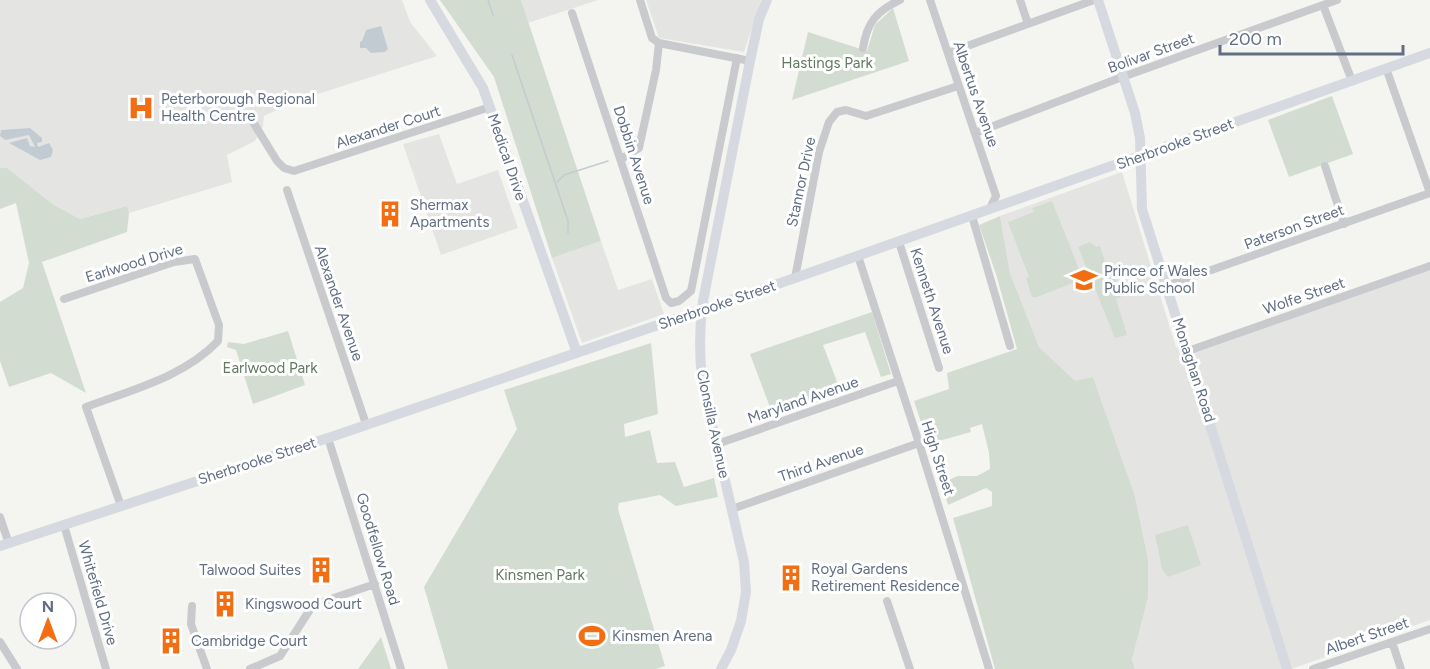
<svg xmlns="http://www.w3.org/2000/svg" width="1430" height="669" font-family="Figtree,sans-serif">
<rect width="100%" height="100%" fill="#f4f5f0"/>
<path fill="#e4e5e3" d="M0,0h402l8,22 27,34 -138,44 -35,16 -1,10 -8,15 -28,14 5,27 -103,31 -2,-7 -47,13 -26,-14 -47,-37h-7z
M521,0h77l-70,23z
M646,0h115l-17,52 -85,-14z
M439,134l18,50 41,-14 20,58 -77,27 -38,-111z
M1122,172l54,175 22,5 232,-82v350l-139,49h-156l-3,-10 16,-61v-39l-13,-63 -42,-119 -18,5 -36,-35 -29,-74 -10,-57z
M601,241l17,49 34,-11 12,35 -82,29 -30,-85z"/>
<path fill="#d3dcd0" d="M440,0h81l80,241 -49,17 -58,-181z
M893,8l16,53 -117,39 16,-68 59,19 8,-26z
M1332,96l21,58 -64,23 -21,-57z
M0,168h7l47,37 26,14 47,-13 2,7 -2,19 -85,30 44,131 -35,-20 -42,14 -9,-26v-59l23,-14 6,-25 -13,-60 -16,6z
M1052,201l31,78 -46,18h-5l-6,-19 3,-1 -21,-55 26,-10 -2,-4z
M1000,216l10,57 29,74 36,34 18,-4 42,119 13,63v39l-16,61 3,10h-140l-42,-151 39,-12v-14l-6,-4 -38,17 -7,-22 17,-7h19l13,-7 -1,-16 -7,-29 -12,4 1,4 -43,12 -14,-43 35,-12 -2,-16 70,-24 -21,-75 -17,-49z
M1090,242l6,5 4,-1 7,22 10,-3 2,5 -5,2 7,25 -5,2 11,36 -12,3 -37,-91z
M872,312l19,62 -10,3 -16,-45 -42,13 18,47 -67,26 -24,-64z
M288,331l17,54 -52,19 -17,-54 -9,-3 1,-5 16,2z
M651,343l7,71 -34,10 1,13 25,-7 7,33 18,-1 9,25 30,-9 4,19 -42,9 -16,-11 -41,8 -1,6 47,157 -9,3h-208l-24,-82 93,-158 -13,-39z
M1188,525l13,40 -33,12 -6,-8 -7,-34z
M381,637l10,32h-33z"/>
<path fill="#c3cbd2" d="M381,26l7,23 -3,3 -14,1 -5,-5h-6v-6l2,-1 4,-11z
M30,128l12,10v4l-5,1 1,4 11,-4 4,7 -2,7 -11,3 -31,-17 18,-5 3,8 5,1 -6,-12 -24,5 -5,-4 1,-6z"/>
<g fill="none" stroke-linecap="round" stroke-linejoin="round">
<path stroke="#c3cbd2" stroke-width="1.5" d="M488,0l5,15
M512,55l56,166v12
M557,182l7,-7 44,-14"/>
<path stroke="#c8cace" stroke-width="8" d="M640,0l12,38 7,5 91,18
M930,0l66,196 -7,14
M1020,0l8,24
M1323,5l29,76
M572,13l94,285 5,5 8,-2 12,-10 46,-233
M863,48c4,-26 14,-37 37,-48
M948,53l146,-53
M1386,68l44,125
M250,117l27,44 7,7 10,3 196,-64
M975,133l142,-54 220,-79
M621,159l18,-11 17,-78 3,-27
M1325,166l19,58
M287,190l79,234
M972,216l38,130
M899,242l40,126
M858,256l61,187 70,226
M795,278l24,-126 10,-30 8,-10 9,-2 20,6 92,-30
M1166,286l264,-93
M64,299l110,-37 21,-3 24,66 -1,16c-34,36 -87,49 -132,66l35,99
M1188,351l242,-85
M328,438l73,231
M717,444l181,-63
M732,509l187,-66
M0,517l9,27
M64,525l42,144
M887,601l23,68
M192,606l-1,18 16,45
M0,642l17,27
M1392,642l9,27
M250,669l30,-13 33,-51 62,-21
M1313,669l117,-40"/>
<path stroke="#d6d9df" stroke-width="10" d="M430,0l53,88 94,265
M1098,0l37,113 5,25 2,71 145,460
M0,546l334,-110 461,-158 635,-225
M721,669l10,-19 10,-29 5,-29 -2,-30 -41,-176c-4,-28 -4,-56 0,-85l47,-240 9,-42 8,-19"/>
</g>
<defs>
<g id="hospital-bare" transform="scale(2.07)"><path d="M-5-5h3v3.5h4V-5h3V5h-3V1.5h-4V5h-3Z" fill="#f36d12" stroke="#fff" stroke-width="2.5" paint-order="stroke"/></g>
<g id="building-bare" transform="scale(2.07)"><path d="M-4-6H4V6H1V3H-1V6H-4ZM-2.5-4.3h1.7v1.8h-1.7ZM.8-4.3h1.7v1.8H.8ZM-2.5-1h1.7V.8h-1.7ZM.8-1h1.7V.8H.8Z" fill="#f36d12" stroke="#fff" stroke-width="2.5" paint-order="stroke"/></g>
<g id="school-bare" transform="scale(2.07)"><path d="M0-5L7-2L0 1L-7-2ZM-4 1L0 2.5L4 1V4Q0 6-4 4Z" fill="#f36d12" stroke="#fff" stroke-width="2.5" paint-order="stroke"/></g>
<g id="stadium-bare" transform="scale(2.07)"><path d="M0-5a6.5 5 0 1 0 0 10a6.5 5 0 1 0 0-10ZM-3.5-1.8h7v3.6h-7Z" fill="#f36d12" stroke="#fff" stroke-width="2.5" paint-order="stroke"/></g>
</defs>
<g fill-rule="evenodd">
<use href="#hospital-bare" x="141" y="108"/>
<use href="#building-bare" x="390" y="214"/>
<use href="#school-bare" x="1084" y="280"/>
<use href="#building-bare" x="321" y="570"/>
<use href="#building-bare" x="791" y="578"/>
<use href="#building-bare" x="225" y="604"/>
<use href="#stadium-bare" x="592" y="636"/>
<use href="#building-bare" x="171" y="641"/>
</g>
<g text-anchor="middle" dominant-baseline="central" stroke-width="6" stroke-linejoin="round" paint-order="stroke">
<g font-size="15" fill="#616e84" stroke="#fff">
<text transform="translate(1151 53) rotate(-20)">Bolivar Street</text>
<text transform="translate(976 94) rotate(71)">Albertus Avenue</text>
<text transform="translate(388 127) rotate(-18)">Alexander Court</text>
<text transform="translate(1175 144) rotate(-20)">Sherbrooke Street</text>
<text transform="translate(634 155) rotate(72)">Dobbin Avenue</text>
<text transform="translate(507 157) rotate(71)">Medical Drive</text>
<text transform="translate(801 182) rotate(-78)">Stannor Drive</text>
<text transform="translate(1294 227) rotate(-20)">Paterson Street</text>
<text transform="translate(134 263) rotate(-17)">Earlwood Drive</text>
<text transform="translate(1304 296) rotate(-19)">Wolfe Street</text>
<text transform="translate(932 301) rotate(72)">Kenneth Avenue</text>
<text transform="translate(339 303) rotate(71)">Alexander Avenue</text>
<text transform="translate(717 305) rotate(-19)">Sherbrooke Street</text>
<text transform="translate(1194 370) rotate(72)">Monaghan Road</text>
<text transform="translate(803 400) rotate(-19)">Maryland Avenue</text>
<text transform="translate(713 424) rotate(78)">Clonsilla Avenue</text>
<text transform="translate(938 458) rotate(72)">High Street</text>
<text transform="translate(257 461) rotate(-18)">Sherbrooke Street</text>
<text transform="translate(821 463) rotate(-19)">Third Avenue</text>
<text transform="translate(378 549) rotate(73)">Goodfellow Road</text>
<text transform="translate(98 593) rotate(74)">Whitefield Drive</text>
<text transform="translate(1367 636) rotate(-19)">Albert Street</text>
</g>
<g font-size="15" fill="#617a60" stroke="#fff">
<text x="827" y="63">Hastings Park</text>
<text x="270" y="368">Earlwood Park</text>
<text x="540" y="575">Kinsmen Park</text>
</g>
<g font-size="15" fill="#616e84" stroke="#fff" text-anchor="start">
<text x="161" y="99">Peterborough Regional<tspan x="161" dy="17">Health Centre</tspan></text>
<text x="410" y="205">Shermax<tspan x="410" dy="17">Apartments</tspan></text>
<text x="1104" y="271">Prince of Wales<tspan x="1104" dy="17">Public School</tspan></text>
<text x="811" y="569">Royal Gardens<tspan x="811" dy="17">Retirement Residence</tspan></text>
<text x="301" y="570" text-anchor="end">Talwood Suites</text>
<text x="245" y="604">Kingswood Court</text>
<text x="612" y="636">Kinsmen Arena</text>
<text x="191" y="641">Cambridge Court</text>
</g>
</g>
<g transform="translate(48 621)"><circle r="28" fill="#ffffff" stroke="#c0c5ce" stroke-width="1.5"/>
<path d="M0-4.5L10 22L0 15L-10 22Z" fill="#f36d12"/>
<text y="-9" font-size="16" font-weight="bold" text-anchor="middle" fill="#616e84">N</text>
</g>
<path d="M1220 45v9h183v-9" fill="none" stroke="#616e84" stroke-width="3"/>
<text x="1229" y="45" font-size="18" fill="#616e84" stroke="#ffffff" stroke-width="4.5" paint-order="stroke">200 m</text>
</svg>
